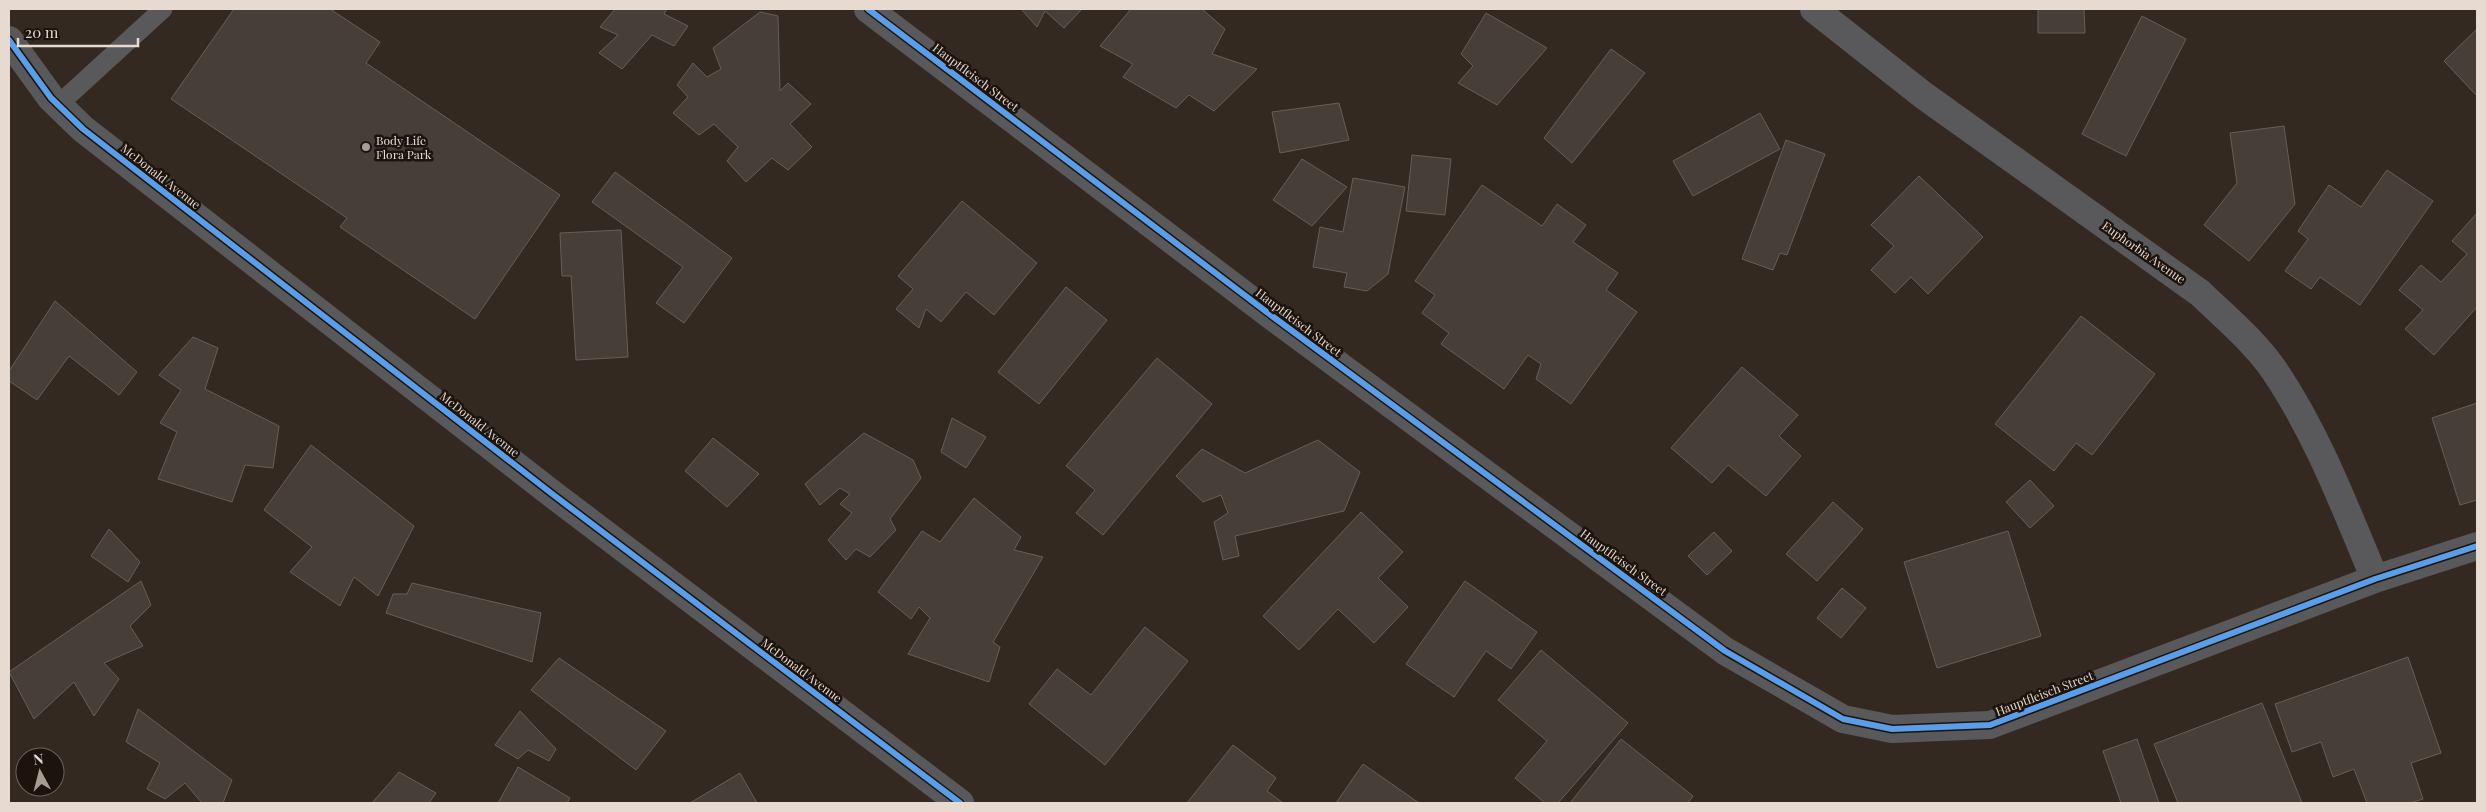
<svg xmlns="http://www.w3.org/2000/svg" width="2486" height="812" font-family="'Playfair Display',serif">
<rect width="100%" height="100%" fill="#342921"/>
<path fill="#473e37" stroke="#675e57" d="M234,9h96l50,33 -14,21 194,132 -85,124 -135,-92 7,-9 -176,-119z
M615,9h52l-3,5 24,12 -14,20 -22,-11 -30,34 -23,-16 19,-18 -18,-8z
M1021,9h61l-18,19 -19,-17 -8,16z
M1131,9h71l23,20 -13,25 45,15 -43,42 -25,-16 -13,13 -53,-31 10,-13 -33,-18z
M2038,9h46l1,24h-47z
M760,12l18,4 2,75 8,-8 23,21 -21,20 22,23 -24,23 -16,-12 -26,24 -19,-21 11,-14 -24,-23 -15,11 -26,-22 15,-16 -11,-12 16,-22 14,14 14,-8 -8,-21z
M1486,13l61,35 -50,57 -39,-22 15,-17 -12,-12z
M2142,16l44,23 -60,117 -44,-22z
M2477,29v67l-33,-35z
M1611,49l34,24 -73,90 -28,-25z
M1339,103l10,37 -69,13 -8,-41z
M1760,113l20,36 -87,47 -20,-35z
M2284,126l11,78 -46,57 -45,-36 33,-42 -7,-50z
M1786,140l39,14 -38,101 -7,-2 -7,17 -31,-11z
M1412,155l39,4 -6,56 -39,-4z
M1302,159l45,28 -35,39 -39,-26z
M2387,170l46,31 -73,104 -40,-28 -9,12 -26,-18 23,-32 -10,-8 31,-46 32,22z
M615,172l117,86 -48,65 -28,-20 27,-36 -91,-65z
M1919,176l64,61 -55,57 -17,-17 -16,16 -24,-23 23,-24 -23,-21z
M1353,178l52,9 -17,87 -21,17 -23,-4 3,-14 -34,-6 7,-40 23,5z
M1482,185l60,41 15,-22 29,21 -13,17 45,31 -12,17 31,22 -66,92 -35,-25 5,-15 -13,-9 -24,34 -63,-45 8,-11 -27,-20 13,-18 -20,-14z
M962,201l75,62 -43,52 -28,-23 -25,30 -15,-13 -7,19 -23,-19 17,-20 -15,-13z
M2477,213v94l-43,48 -29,-26 18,-19 -24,-20 22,-25 20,17 26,-28 -15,-13z
M621,230l7,127 -52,3 -5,-84h-9l-2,-43z
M1066,287l41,33 -68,84 -41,-32z
M55,301l82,71 -18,23 -50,-39 -32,44 -28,-19v-10z
M2081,316l74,58 -63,81 -16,-12 -22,28 -59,-47z
M193,337l25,11 -13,41 74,37 -6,42 -28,-3 -13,37 -74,-23 19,-47 -17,-9 21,-33 -22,-15z
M1157,358l55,46 -109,131 -27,-22 19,-23 -29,-24z
M1742,367l56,48 -19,21 22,20 -35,40 -38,-31 -16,18 -41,-35z
M2477,403v97l-17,5 -28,-87z
M952,418l34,19 -20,31 -25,-16z
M864,433l49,27 8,18 -31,41 6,11 -26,27 -14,-8 -10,11 -18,-20 24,-27 -12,-9 10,-10 -10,-6 -20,17 -15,-21z
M713,438l46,36 -32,33 -42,-36z
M1318,440l42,32 -16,39 -109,25 4,20 -16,4 -9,-38 14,-9 -7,-18 -18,7 -27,-26 26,-27 43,24z
M311,445l103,81 -36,70 -24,-19 -14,29 -50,-34 22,-25 -48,-37z
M2030,480l24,26 -24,22 -24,-26z
M974,498l47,39 -7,13 29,7 -50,85 7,5 -11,35 -81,-28 22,-36 -11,-11 -8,12 -33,-27 44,-61 18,11z
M1833,502l30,27 -46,52 -31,-27z
M1361,512l42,40 -25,26 30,29 -34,36 -36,-34 -39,41 -36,-34z
M109,529l31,33 -12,20 -37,-26z
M2008,531l33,105 -104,32 -33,-106z
M1714,532l18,19 -25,24 -19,-19z
M141,581l10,24 -21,21 13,20 -39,17 15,16 -25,37 -20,-34 -40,37 -25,-47z
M1465,581l72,51 -26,37 -25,-18 -32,46 -48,-33z
M412,583l129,30 -9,49 -146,-49 7,-19h14z
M1842,588l24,20 -25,30 -24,-20z
M1145,627l43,34 -83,104 -76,-61 28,-35 34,26z
M1541,650l87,73 -70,80h-13l-30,-25 32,-37 -49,-41z
M2408,657l33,96 -30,10 12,36 -13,4h-43l-13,-34 -21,8 -12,-35 -29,10 -17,-48z
M559,658l107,73 -30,39 -105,-80z
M2262,703l40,100h-124l-24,-59z
M138,709l94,71 -9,23h-21l-17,-20 -20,16 -18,-10 13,-26 -34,-21z
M520,711l36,38 -7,12 -21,-11 -10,9 -23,-14z
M1621,739l72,57 -5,7h-118z
M2137,739l22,64h-38l-18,-52z
M1233,745l43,33 -9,13 16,12h-96z
M1363,764l56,39h-83z
M518,767l52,31 -3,5h-69z
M399,772l37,21 -7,10h-57z
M740,773l17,30h-67z"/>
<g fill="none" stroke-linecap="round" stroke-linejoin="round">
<path stroke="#59595b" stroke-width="19" d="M58,105l105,-96"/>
<path stroke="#59595b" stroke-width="28" d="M868,9l404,307 453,335 118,68 49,10 98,-4 385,-146 102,-33
M1814,9l109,86 277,198c25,24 54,48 74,77 44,65 71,138 101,209
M9,40l42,58 32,31 468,364 409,310"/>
<g stroke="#1c130d" stroke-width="9">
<path id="cycleway" d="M868,9l404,307 453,335 118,68 49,10 98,-4 385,-146 102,-33
M9,40l42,58 32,31 468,364 409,310"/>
</g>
<use href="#cycleway" stroke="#5a9eea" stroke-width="6"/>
</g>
<circle fill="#a89c93" stroke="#1c130d" stroke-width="2" cx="366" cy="147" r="5"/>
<g text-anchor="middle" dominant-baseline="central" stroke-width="5" stroke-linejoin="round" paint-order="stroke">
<g font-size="12" fill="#e7dad0" stroke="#1c130d">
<text transform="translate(976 77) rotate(37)">Hauptfleisch Street</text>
<text transform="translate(161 176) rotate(38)">McDonald Avenue</text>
<text transform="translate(2144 252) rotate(35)">Euphorbia Avenue</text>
<text transform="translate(1299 322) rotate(37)">Hauptfleisch Street</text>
<text transform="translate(480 424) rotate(38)">McDonald Avenue</text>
<text transform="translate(1624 562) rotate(36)">Hauptfleisch Street</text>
<text transform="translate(802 670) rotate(37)">McDonald Avenue</text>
<text transform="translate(2044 693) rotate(-21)">Hauptfleisch Street</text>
</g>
<g font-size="12" fill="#e7dad0" stroke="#1c130d" text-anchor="start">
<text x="376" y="140">Body Life<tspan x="376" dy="14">Flora Park</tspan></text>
</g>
</g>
<rect width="2486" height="812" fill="none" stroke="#e7dad0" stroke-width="20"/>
<g transform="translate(40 772) rotate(353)"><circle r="24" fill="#1c130d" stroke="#6d635b"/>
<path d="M0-4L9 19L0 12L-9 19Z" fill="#a89c93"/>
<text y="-8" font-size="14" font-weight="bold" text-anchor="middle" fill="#e7dad0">N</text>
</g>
<path d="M18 38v8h120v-8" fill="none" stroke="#e7dad0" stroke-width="2.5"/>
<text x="25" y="38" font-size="15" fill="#e7dad0" stroke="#1c130d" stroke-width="4" paint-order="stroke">20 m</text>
</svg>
